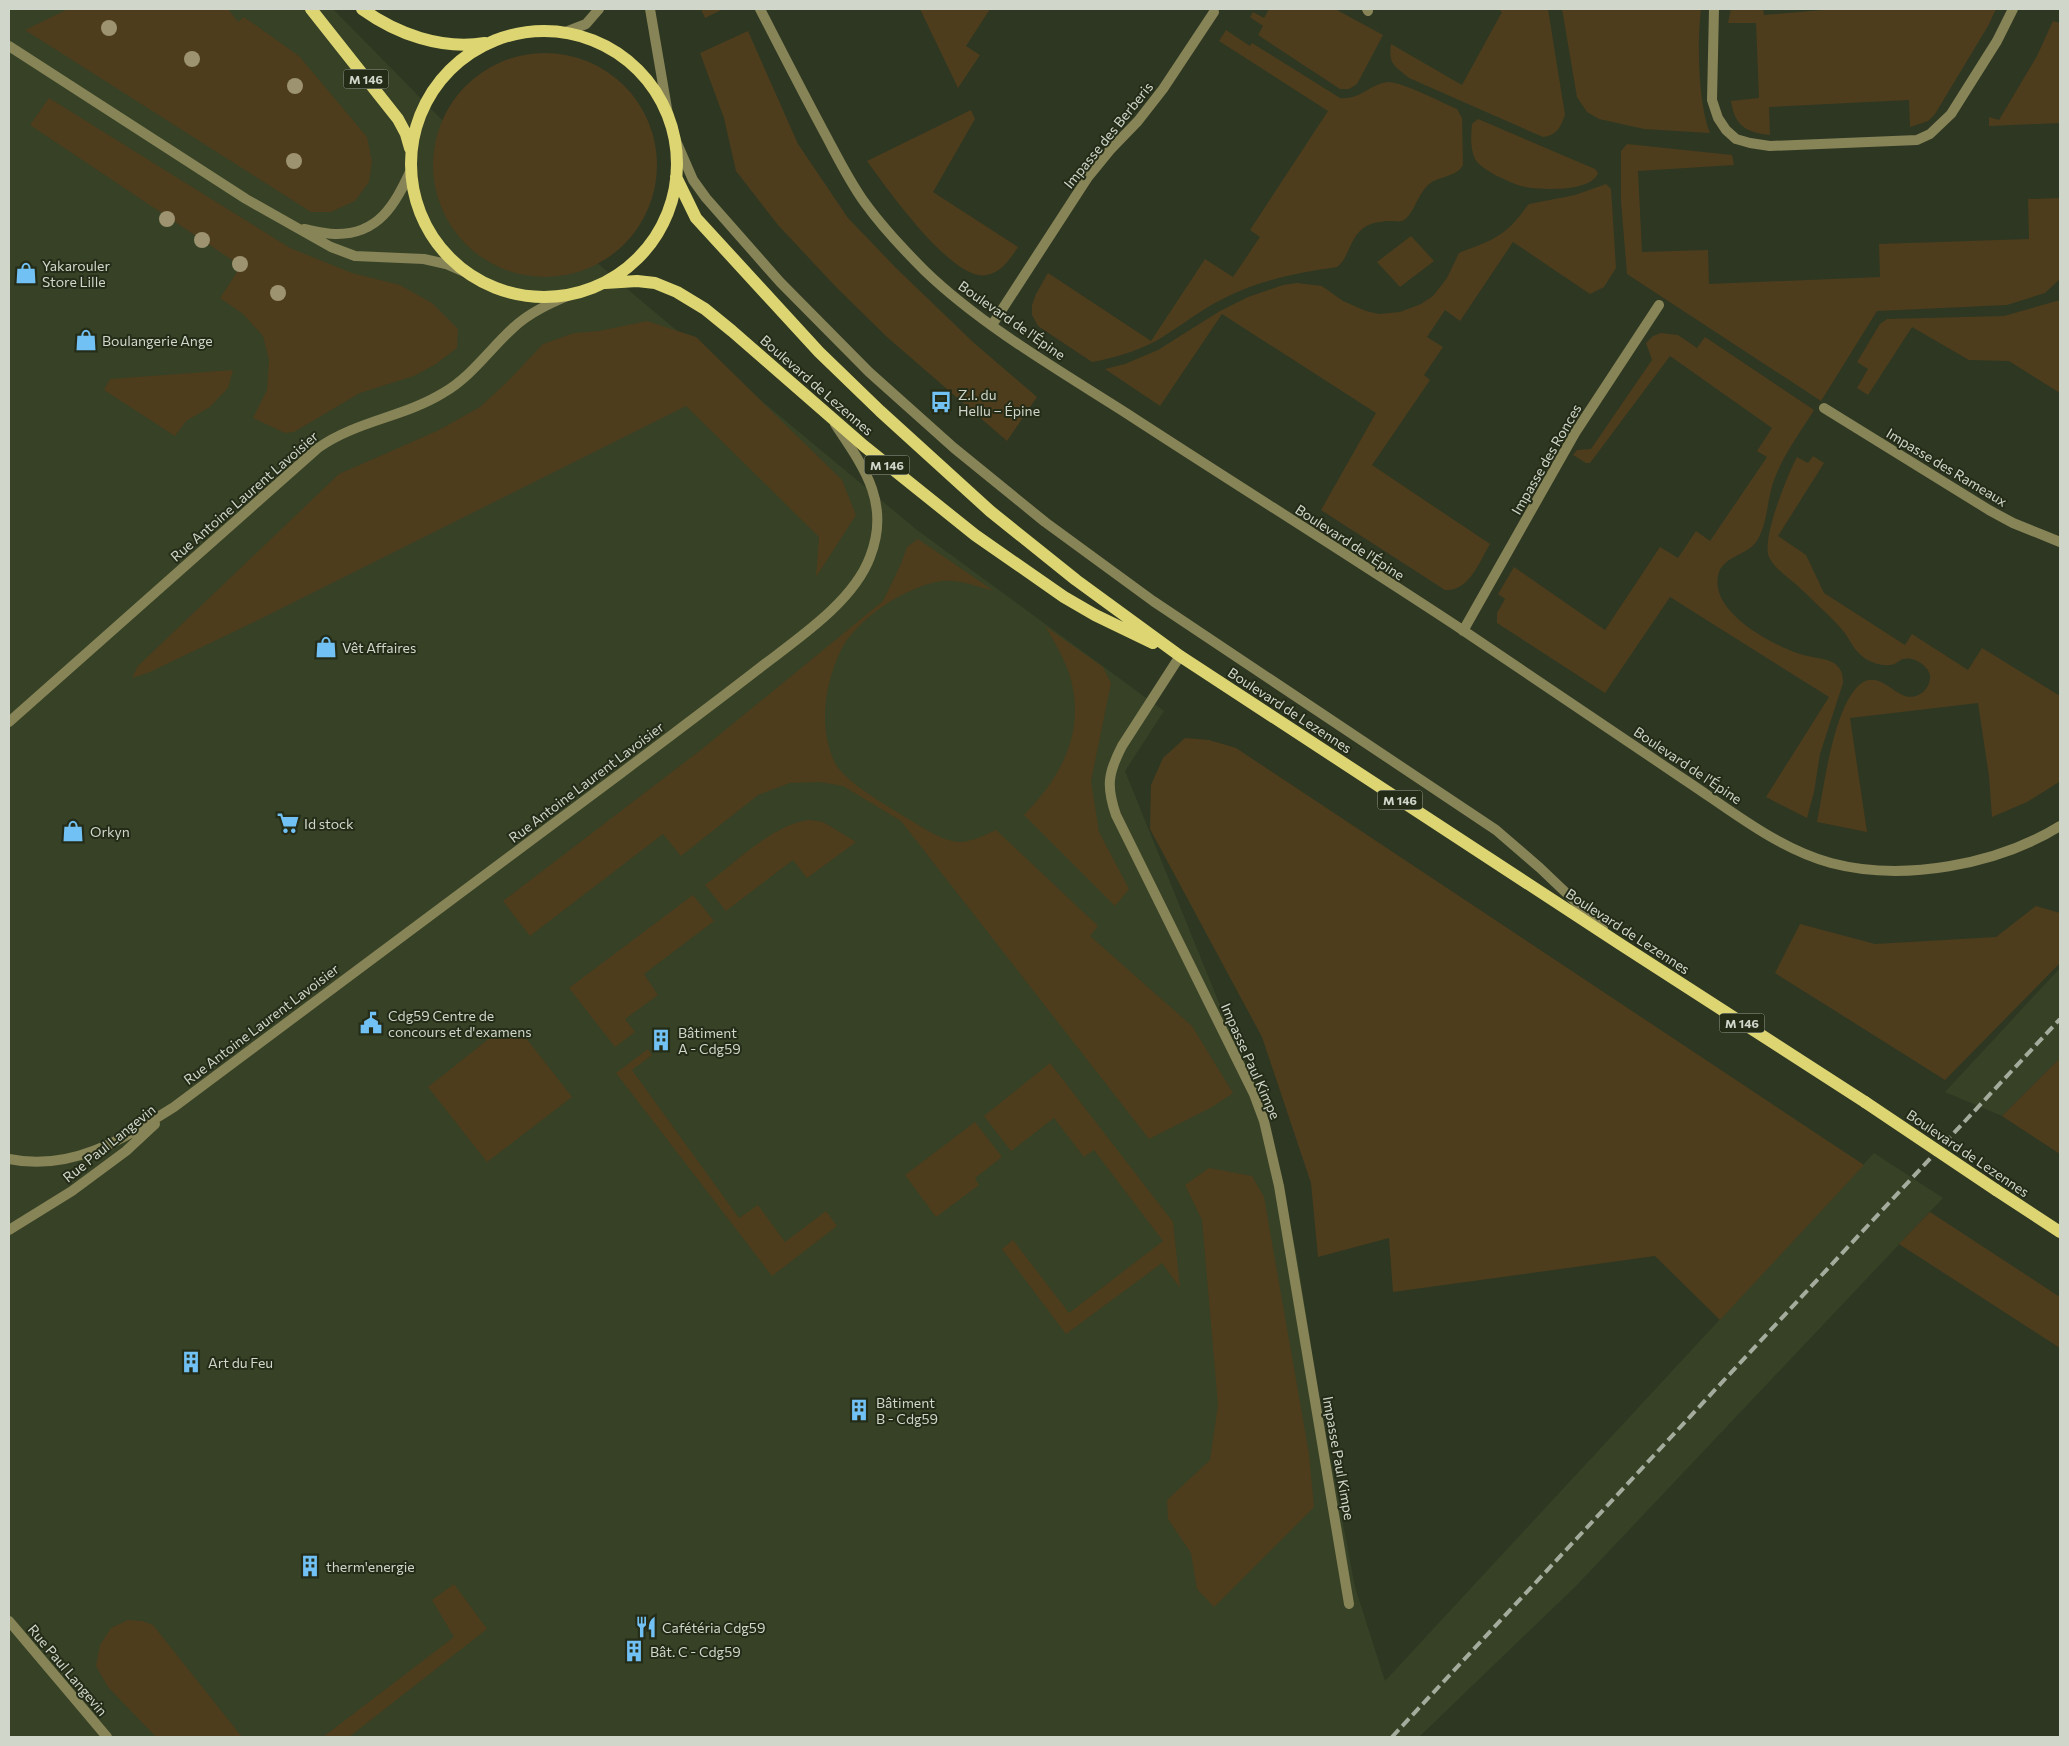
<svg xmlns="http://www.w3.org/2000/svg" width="2069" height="1746" font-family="Commissioner,sans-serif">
<rect width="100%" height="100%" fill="#2e3722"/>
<path fill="#364126" d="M9,9h324l170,173 136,117 278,231 247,181 -39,60 92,227 49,112 31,146 22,141 36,190 30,94 489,-528 69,45 -367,388 -157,151h-1410z
M2060,968v90l-58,58 -57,-24z"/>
<path fill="#4d3d1d" d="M68,9h160l10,13 6,-5 55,39 68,81 5,25 -3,20 -14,19 -24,11h-20l-286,-182z
M701,9h22l-18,9z
M920,9h70l-24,37 14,9 -22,33z
M1269,9h66l48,26 -26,49 -8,5h-9l-82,-54 5,-9 -13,-9 3,-5 11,6z
M1498,9h50l17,106c-4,12 -9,21 -22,22l-134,-59c-14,-12 -21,-13 -18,-34l71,41 40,-73z
M1562,9h139c-4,32 -3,94 9,124l-66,-4 -45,-10 -12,-7 -10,-15z
M1731,9h32l1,6 73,-6h159l-8,17 -53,88 -7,7 -18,6 -1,-27 -140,7 1,28c-25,-3 -35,-9 -39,-34l28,-3 -3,-75h-28z
M2053,21l7,2v100l-71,3v-9l10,3 38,-64z
M1226,30l24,16 2,-3 88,55c20,2 29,-13 47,-16 12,-2 56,21 70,27l5,9 1,47c-6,12 -25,11 -35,20 -11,10 -15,32 -26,36 -4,1 -8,0 -11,0 -10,0 -22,2 -29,8 -13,11 -13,29 -25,38 -47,7 -82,14 -124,37 -21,12 -39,27 -59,38 -20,10 -40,16 -62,20l-54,-36 -6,-11v-10l4,-11 12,-21 103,68 54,-82 28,18 27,-40 -10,-7 78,-119 -109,-70z
M748,31l50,113 50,74 49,51 77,74 63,54 -30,44 -120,-104 -51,-50 -58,-62 -42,-54 -12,-53 -24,-65z
M433 165a112 112 0 1 1 224 0a112 112 0 1 1-224 0Z
M49,98l241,150 62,25 48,12 32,18 26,26 -1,19 -21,16 -22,12 -54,17 -66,39 -9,1 -32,-15 14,-28 2,-30 -6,-24 -20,-22 -23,-16 21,-32 -211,-141z
M971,110l4,9 -42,73 85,55c-8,12 -16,25 -31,28 -34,8 -101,-88 -120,-114z
M1478,119l117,50 3,4c-7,20 -60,17 -77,13 -12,-4 -40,-16 -46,-27 -5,-10 -4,-25 -3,-35z
M1627,144l105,11 2,10 -96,6 4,81 66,-2 1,34 171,-7 -1,-33 150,-5 -1,-40 32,-1v81l-15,14 -38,12 -130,6 -56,90 -194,-127 -6,-73v-50z
M1606,184l5,5 5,79 -12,19 -14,7 -77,-52 -53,79 -15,-11 -18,27 16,10 -19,28 6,5 -58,85 118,79c-11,18 -21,48 -45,46l-124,-80 55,-97 -154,-99 -62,92 -55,-37 20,-5 33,-14 62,-39 28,-14 35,-12 14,-2 25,3 21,15 23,10 13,3 21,-2 21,-8 12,-8 14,-18 12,-25c22,-9 42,-14 58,-34 5,-5 7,-10 12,-15l46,-9z
M1411,236l23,25 -34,26 -23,-25z
M2060,300v93l-51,-32 -40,-1 -57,-33 -44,68 -11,-7 11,-19 -11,-7 23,-38 7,-5 117,-3z
M647,321l49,16 146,143 14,35 -40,62 3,-40 -133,-131 -432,216 -104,50 -18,6 6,-12 201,-192 100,-44 41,-23 28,-26 35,-37 31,-11 25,-2z
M1661,333l17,2 19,13 8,-11 109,73c-14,23 -31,45 -40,70 -7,19 -6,41 -16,59 -9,17 -36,16 -40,37 -7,36 51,67 79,77 12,5 26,4 37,10 7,5 9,11 9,20l-23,71 -6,38 -7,26 -41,-21 63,-100 -159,-100 -65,96 -108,-70v-10l8,-14 -7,-5 16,-27 91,63 55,-83 18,11 18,-27 14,10 57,-84 -10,-6 15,-23 -102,-72 -80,107h-4l-13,-8 4,-5 14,-1 61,-89 -6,-17 7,-7z
M233,370l-5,18 -18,19 -24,14 -11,15 -71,-46 6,-11z
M1813,456l11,7 -46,73 28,19 18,38 81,52 7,-11 56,36 14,-22 78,48 -1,86 -32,20 -35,15 -3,-41 -11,-73 -128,15 17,114 -50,-10c7,-35 16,-111 41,-136 18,-17 32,5 47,10 13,4 26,-7 25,-21 -2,-10 -17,-19 -27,-16 -5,2 -8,6 -13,6 -10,1 -21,-3 -28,-9 -8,-6 -12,-16 -18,-24 -6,-8 -14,-15 -21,-22 -8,-7 -14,-14 -22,-21 -10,-10 -26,-19 -32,-32 -8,-18 19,-83 28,-100l11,6z
M918,539l76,52c-15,-4 -36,-12 -52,-10 -35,5 -85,37 -101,69 -16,33 -23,76 -7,111 9,20 52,44 71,56 16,9 35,24 55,25 11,0 25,-7 36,-12l102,96 -8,10 102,90 41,67 -21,14 -63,32 -248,-318 -58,-35 -23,-4 -30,1 -32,12 -77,61 -18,-22 -133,102 -27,-35 199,-152 181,-148 18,-37 6,-17z
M1045,626l58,41 8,16 -20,98 8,51 30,57 -14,17 -91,-91c34,-35 58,-75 49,-126 -4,-23 -16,-43 -28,-63z
M1185,738l24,2 27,8 628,417 -144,155 -65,-64 -262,36 -4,-54 -71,19 -7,-74 -49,-146 -112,-208 1,-44 12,-27z
M810,820l13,2 33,20 -49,36 -14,-18 -67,51 -21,-26c30,-22 69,-62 105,-65z
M693,895l21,26 -70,53 14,21 -33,24 10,13 -20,15 -46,-59z
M2036,906l24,7v50l-115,117 -170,-107 25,-49 75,20 121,-7z
M500,1030l26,8 46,59 -85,65 -59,-75z
M648,1049l4,6 -20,15 107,148 19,-13 27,37 41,-31 11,15 -65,50 -156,-203z
M2060,1058v96l-58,-38z
M1050,1063l123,159 7,66 -18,-25 -96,71 -64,-85 11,-9 56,73 94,-72 -69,-91 -10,7 -30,-39 -43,33 -27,-35z
M975,1122l27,35 -27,21 4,7 -43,32 -31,-42z
M1209,1168l43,8 12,21 45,257 5,53 -100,100 -17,-18 -6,-36 -23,-34 -1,-19 43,-40 8,-55 -16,-185 -17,-35z
M1930,1212l130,85v51l-161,-104z
M454,1584l33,45 -138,108h-26l131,-100 -22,-37z
M128,1620l14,1 11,4 89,112h-86l-48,-50 -12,-21 4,-21 11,-17z"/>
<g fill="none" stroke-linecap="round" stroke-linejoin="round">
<path stroke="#878457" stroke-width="10" d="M9,46l237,153 85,48 24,9 69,3 22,5 23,10
M673,134l20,46 13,18 74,84 89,90 85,76 91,74 108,79 343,229 44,38 63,60
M304,229c10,2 21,5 31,5 44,1 60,-30 76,-64"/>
<path stroke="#878457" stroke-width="10" d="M650,9l19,111
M760,9c21,41 42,82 64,123 13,24 25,49 41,71 18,25 39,47 60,68 56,54 135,100 201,142 112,73 226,144 338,218 72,49 145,98 218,147 46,30 94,70 149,85 72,19 166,2 229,-37
M1367,9l1,2
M1714,9l-2,91 6,18 8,12 10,9 14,4 20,3 147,-6 13,-6 21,-20 46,-73 16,-32
M563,33l23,-9 13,-15
M992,325l96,-148 22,-27 28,-29 25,-32 51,-77
M1824,408l165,102 24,13 47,19
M1463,631l112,-198 84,-128
M1180,656l-58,90c-14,27 -16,40 -6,69l138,279 10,27 15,65 70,418
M9,722l309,-274c38,-27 86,-31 125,-55 28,-16 46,-43 70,-65 17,-16 38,-25 59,-34
M9,1159c63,13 114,-20 165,-52 149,-111 298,-222 446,-333 46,-35 92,-69 137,-104 37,-29 96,-67 113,-113 21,-53 -6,-90 -35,-133
M9,1230l63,-39 54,-40 29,-27
M9,1621l98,116"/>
<path stroke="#ddd572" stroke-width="12" d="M311,9l87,110 8,15 4,14
M362,9c35,25 79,41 123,34
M411 164a133 133 0 1 1 266 0a133 133 0 1 1-266 0Z
M676,177l20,41 123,134 61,59 110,100 86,69 104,76 440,288 245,158
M605,283l32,-2 18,2 22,9 28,17 27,22 132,115 111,89 89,62 31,18 58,28
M1996,1190l64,42"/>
<path stroke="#a5ac9d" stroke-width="4" stroke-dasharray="10 5" stroke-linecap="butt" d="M1392,1737l668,-718"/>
<path stroke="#ddd572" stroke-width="12" d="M1865,1102l131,88"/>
</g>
<g fill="#9d9370">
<circle cx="109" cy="28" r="8"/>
<circle cx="192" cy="59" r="8"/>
<circle cx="295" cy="86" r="8"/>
<circle cx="294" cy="161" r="8"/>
<circle cx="167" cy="219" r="8"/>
<circle cx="202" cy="240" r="8"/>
<circle cx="240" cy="264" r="8"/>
<circle cx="278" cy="293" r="8"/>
</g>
<defs>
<g id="shop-bare" transform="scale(1.725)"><path d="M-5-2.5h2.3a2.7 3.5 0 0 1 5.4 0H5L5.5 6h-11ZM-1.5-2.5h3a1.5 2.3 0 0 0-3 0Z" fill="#71c1f5" stroke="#242c18" stroke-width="2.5" paint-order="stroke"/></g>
<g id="bus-bare" transform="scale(1.725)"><path d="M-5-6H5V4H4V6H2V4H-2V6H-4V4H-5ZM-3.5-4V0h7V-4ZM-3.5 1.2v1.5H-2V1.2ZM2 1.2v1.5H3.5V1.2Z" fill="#71c1f5" stroke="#242c18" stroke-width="2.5" paint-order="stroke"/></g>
<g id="supermarket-bare" transform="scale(1.725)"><path d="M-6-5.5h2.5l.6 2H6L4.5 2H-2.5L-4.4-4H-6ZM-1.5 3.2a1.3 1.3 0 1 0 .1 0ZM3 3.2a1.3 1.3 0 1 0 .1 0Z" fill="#71c1f5" stroke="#242c18" stroke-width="2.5" paint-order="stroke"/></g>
<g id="civic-bare" transform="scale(1.725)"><path d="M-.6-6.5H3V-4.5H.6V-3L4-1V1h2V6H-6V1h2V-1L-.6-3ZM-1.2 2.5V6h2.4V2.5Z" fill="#71c1f5" stroke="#242c18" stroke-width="2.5" paint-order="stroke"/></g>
<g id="building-bare" transform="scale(1.725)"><path d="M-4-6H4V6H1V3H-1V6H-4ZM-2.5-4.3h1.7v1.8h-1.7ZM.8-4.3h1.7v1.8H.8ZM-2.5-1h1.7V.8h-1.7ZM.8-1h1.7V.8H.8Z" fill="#71c1f5" stroke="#242c18" stroke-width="2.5" paint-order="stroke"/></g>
<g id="restaurant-bare" transform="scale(1.725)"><path d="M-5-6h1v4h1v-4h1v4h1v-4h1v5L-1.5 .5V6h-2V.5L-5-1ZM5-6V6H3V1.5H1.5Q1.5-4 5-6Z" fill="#71c1f5" stroke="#242c18" stroke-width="2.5" paint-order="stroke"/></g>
</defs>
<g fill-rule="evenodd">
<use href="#shop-bare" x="26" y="273"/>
<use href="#shop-bare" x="86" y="340"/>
<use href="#bus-bare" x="941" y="402"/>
<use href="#shop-bare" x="326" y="647"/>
<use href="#supermarket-bare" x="288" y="823"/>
<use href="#shop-bare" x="73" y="831"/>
<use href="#civic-bare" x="371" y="1023"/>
<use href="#building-bare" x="661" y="1040"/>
<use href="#building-bare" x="191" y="1362"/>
<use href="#building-bare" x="859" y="1410"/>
<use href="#building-bare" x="310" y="1566"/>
<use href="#restaurant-bare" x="646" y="1627"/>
<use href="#building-bare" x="634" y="1651"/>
</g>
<g text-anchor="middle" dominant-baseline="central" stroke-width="4" stroke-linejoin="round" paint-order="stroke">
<g fill="#242c18" stroke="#9ca394" stroke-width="1">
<rect x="343.5" y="69.5" width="45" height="19" rx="4"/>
<rect x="864.5" y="455.5" width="45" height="19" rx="4"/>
<rect x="1377.5" y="790.5" width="45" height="19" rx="4"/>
<rect x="1719.5" y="1013.5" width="45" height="19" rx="4"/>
</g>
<g font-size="12" font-weight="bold" fill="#d0d6c9">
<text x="366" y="79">M 146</text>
<text x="887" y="465">M 146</text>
<text x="1400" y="800">M 146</text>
<text x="1742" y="1023">M 146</text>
</g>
<g font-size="14" fill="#d0d6c9" stroke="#242c18">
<text transform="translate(1108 135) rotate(-51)">Impasse des Berberis</text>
<text transform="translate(1012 320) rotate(35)">Boulevard de l'Épine</text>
<text transform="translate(817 385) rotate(41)">Boulevard de Lezennes</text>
<text transform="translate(1546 459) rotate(-60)">Impasse des Ronces</text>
<text transform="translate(1947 467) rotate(31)">Impasse des Rameaux</text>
<text transform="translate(244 496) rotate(-41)">Rue Antoine Laurent Lavoisier</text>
<text transform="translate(1350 542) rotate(33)">Boulevard de l'Épine</text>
<text transform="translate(1290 710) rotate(33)">Boulevard de Lezennes</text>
<text transform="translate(1688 765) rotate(34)">Boulevard de l'Épine</text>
<text transform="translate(586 782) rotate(-37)">Rue Antoine Laurent Lavoisier</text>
<text transform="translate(1628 931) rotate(33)">Boulevard de Lezennes</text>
<text transform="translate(261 1024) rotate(-37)">Rue Antoine Laurent Lavoisier</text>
<text transform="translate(1251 1061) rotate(66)">Impasse Paul Kimpe</text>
<text transform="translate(109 1143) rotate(-39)">Rue Paul Langevin</text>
<text transform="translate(1968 1153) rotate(34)">Boulevard de Lezennes</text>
<text transform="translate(1339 1458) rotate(80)">Impasse Paul Kimpe</text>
<text transform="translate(68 1670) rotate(50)">Rue Paul Langevin</text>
</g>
<g font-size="14" fill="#d0d6c9" stroke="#242c18" text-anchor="start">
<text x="42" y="265">Yakarouler<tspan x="42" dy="16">Store Lille</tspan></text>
<text x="102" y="340">Boulangerie Ange</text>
<text x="958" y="394">Z.I. du<tspan x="958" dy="16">Hellu – Épine</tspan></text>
<text x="342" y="647">Vêt Affaires</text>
<text x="304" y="823">Id stock</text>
<text x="90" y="831">Orkyn</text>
<text x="388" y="1015">Cdg59 Centre de<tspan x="388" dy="16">concours et d'examens</tspan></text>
<text x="678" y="1032">Bâtiment<tspan x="678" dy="16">A - Cdg59</tspan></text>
<text x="208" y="1362">Art du Feu</text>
<text x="876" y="1402">Bâtiment<tspan x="876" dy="16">B - Cdg59</tspan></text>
<text x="326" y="1566">therm'energie</text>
<text x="662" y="1627">Cafétéria Cdg59</text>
<text x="650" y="1651">Bât. C - Cdg59</text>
</g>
</g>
<rect width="2069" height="1746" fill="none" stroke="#d0d6c9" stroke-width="20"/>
</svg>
